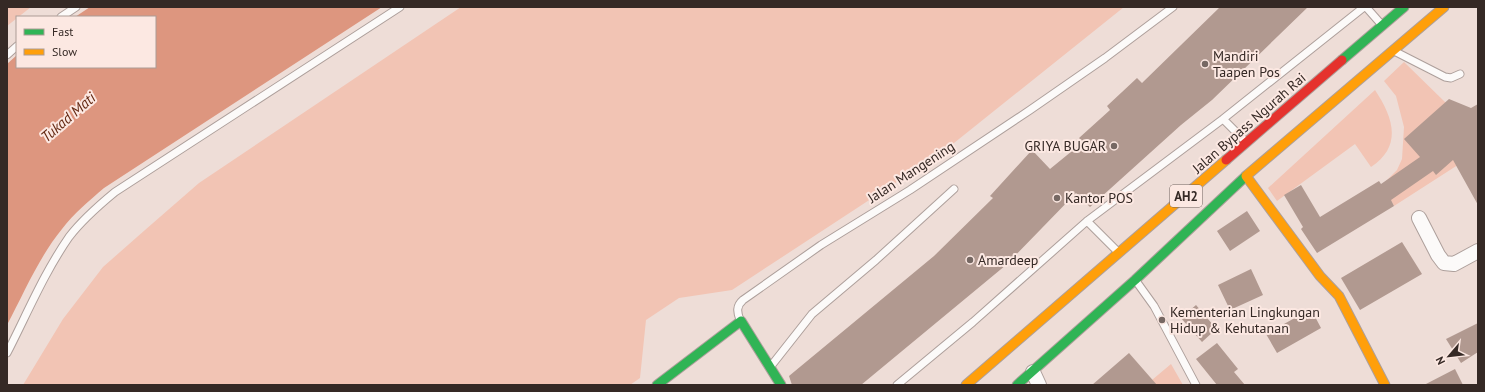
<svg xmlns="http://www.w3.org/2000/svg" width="1485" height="392" font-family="'PT Sans',sans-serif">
<rect width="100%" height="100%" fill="#eeddd7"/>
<path fill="#f2c4b4" d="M7,7h24l-24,19z
M461,7h663l-180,144 -212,139 -53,8 -33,22 -6,58 -10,7h-607l40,-66 40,-52 42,-37 54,-47z
M1404,62l42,41 32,49 -84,54 -12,-21 15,-15 5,-11 2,-32 -8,-31 -12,-15z
M1375,90c18,27 28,56 -4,77l-16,-23 -78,57 -9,-13z
M1171,364l12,21h-37z"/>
<path fill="#dd967f" d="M90,7h292l-278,181c-15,13 -30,25 -42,41 -23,28 -38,64 -55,96v-261l10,-9v12h138v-50h-80z"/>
<path fill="#b19990" d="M1220,7h88l-96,93 -31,25 -91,82 -14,-14 -70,72 -145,120h-69l-3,-9 145,-120 59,-58 -3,-2 42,-46 18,19 33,-27 -4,-4 31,-28 -3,-4 30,-28 5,5z
M1449,99l22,9 7,-4v101l-25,-45 -17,15 -3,-4 -42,29 3,6 -77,47 -16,-24 2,-2 -19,-32 17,-10 19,32 59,-36 2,3 39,-27 -16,-18z
M1247,211l13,20 -30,20 -13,-20z
M1402,242l20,32 -62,36 -19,-32z
M1251,269l12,26 -33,15 -12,-25z
M1196,305l18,21v5l-12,11 -21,-24z
M1311,309l10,19 -44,25 -11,-19z
M1478,323v29l-17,11 -15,-24z
M1217,343l21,26 -4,3 11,13h-28l-21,-26z
M1129,353l28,32h-65z
M1455,369l8,16h-39z"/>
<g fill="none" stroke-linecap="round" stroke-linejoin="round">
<g stroke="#ad9f9b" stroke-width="9">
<path id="lane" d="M1366,7l15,17
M61,17l15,-10
M1396,52l49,25 6,1 9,-4
M7,55l10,-9
M1223,119l23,23
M1087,221l31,31
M1136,281l18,25 42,79
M740,320c-3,-8 -4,-14 3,-20l78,-55 89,-55 120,-80 75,-52 68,-51
M7,353c20,-39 37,-80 62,-116 13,-17 29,-31 46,-45l285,-185
M771,366l41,-52 64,-54 78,-71
M897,385l76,-63 114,-101 136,-102 141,-112"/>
</g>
<g stroke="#ad9f9b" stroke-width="16">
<path id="street" d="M1419,218l19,37 6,8 10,1 24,-13
M1033,372l6,13"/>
</g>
<g stroke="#ad9f9b" stroke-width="11">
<path id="fast" d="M1342,60l62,-53
M657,385l84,-64 40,64
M1017,385l118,-105 111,-104"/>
</g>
<g stroke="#ad9f9b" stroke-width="11">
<path id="slow" d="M1246,176l74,100 19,20 46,89
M1246,176l198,-169
M966,385l260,-225"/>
</g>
<g stroke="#ad9f9b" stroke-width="11">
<path id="jam" d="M1226,160l116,-100"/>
</g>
<use href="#lane" stroke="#fcfaf9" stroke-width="7"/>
<use href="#street" stroke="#fcfaf9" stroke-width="14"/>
<use href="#fast" stroke="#30b455" stroke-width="9"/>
<use href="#slow" stroke="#ff9f0a" stroke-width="9"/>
<use href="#jam" stroke="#e5322d" stroke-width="9"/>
</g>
<g fill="#766863" stroke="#fce8e2" stroke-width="1.5">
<circle cx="1205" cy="64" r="4"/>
<circle cx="1114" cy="146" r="4"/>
<circle cx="1057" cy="198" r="4"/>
<circle cx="970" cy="260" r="4"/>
<circle cx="1162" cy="320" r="4"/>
</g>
<g text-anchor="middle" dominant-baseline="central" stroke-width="4" stroke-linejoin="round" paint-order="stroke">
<rect fill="#fce8e2" stroke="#71625e" stroke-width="1" x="1170" y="185" width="32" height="22" rx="3"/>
<g font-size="13" font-weight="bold" fill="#352925">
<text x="1186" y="196">AH2</text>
</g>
<g font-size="14" fill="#352925" stroke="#fce8e2" text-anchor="start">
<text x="1213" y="56">Mandiri<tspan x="1213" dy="16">Taapen Pos</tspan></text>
<text x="1106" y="146" text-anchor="end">GRIYA BUGAR</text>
<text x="1065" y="198">Kantor POS</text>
<text x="978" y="260">Amardeep</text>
<text x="1170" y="312">Kementerian Lingkungan<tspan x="1170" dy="16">Hidup &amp; Kehutanan</tspan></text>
</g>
<g font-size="14" fill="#352925" stroke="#fce8e2">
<text transform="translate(1249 123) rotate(-41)">Jalan Bypass Ngurah Rai</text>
<text transform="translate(911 172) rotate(-33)">Jalan Mangening</text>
</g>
<g font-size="15" font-style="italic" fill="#632711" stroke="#fce8e2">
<text transform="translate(68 117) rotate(-41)">Tukad Mati</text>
</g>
</g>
<rect width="1485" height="392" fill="none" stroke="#352925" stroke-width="16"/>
<rect x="16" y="16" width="140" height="52" fill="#fce8e2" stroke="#ac9c96"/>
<rect x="24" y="29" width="20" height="6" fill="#30b455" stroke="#ac9c96"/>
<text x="52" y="36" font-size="12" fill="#352925">Fast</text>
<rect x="24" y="49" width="20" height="6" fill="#ff9f0a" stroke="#ac9c96"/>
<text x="52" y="56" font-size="12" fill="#352925">Slow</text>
<g transform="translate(1449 356) rotate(242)" stroke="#fce8e2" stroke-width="3" paint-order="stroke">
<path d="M0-3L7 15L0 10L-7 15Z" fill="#352925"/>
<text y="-6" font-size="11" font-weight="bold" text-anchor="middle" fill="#352925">N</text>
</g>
</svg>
